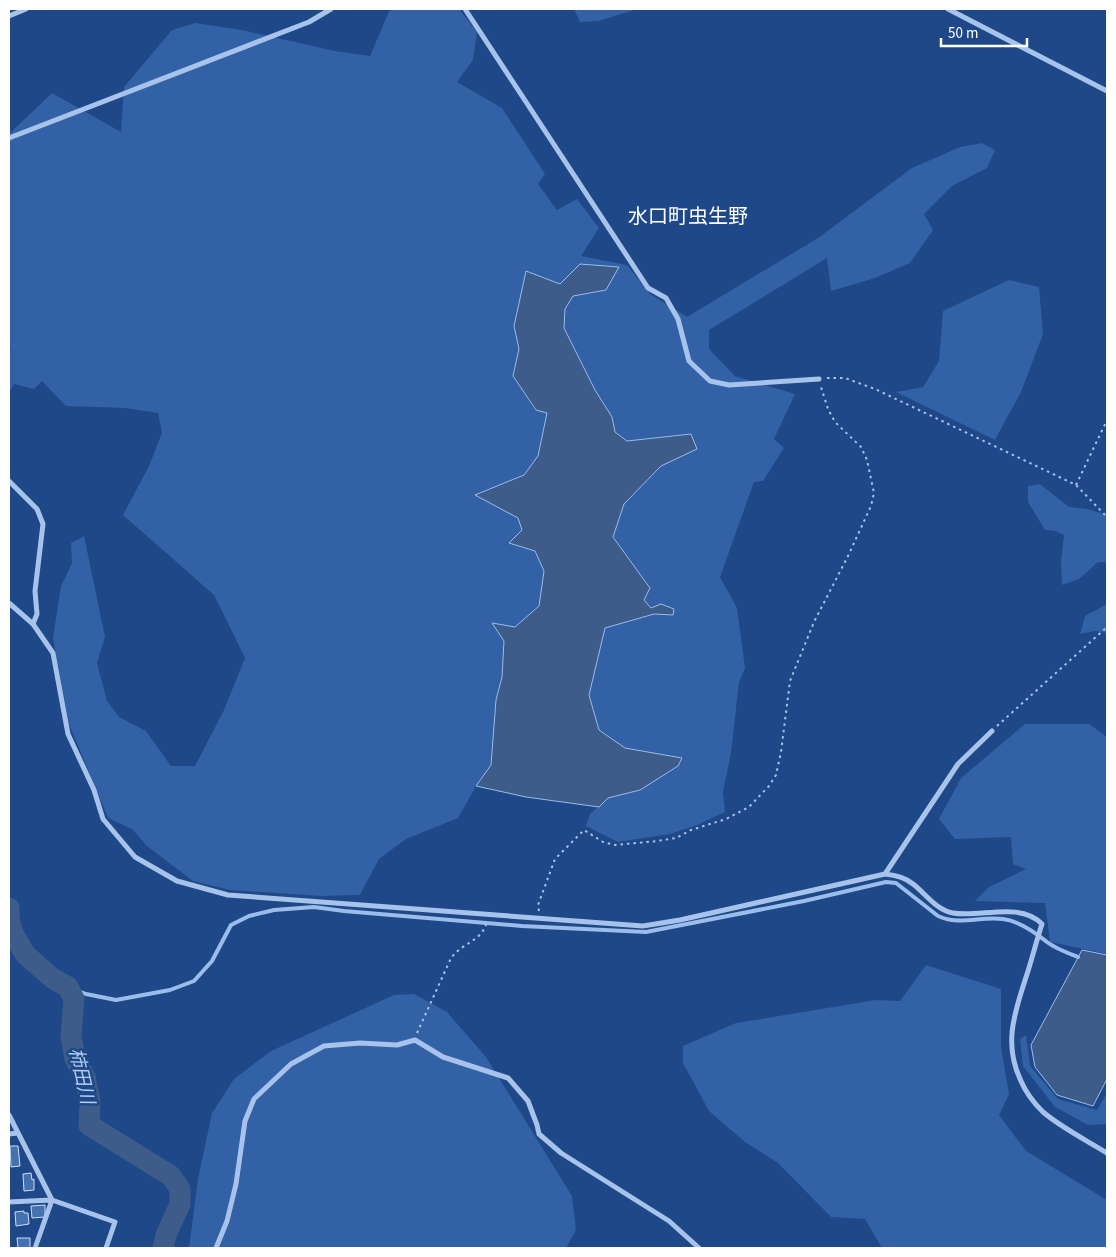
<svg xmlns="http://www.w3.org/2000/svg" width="1116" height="1257" font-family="'Source Sans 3','Noto Sans JP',sans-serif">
<rect width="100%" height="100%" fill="#1e4887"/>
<path fill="#3261a5" d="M390,9h69l18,23 -4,28 -16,22 45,26 43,66 -7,10 19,26 20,-11 22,29 -18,28 46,9 23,29 37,23 131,-79 94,-70 48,-21 22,-4 13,7 -8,18 -35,18 -28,28 9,16 -23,33 -35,15 -44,13 -4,-33 -118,72v19l26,27 60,18 -21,45 10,9 -21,33 -9,1 -34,95 17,31 8,60 -6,14 -8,71 -8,39 2,20 -28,13 -27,9 -52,8 -32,-16 4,-12 18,-16 32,-8 42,-32 -57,-10 -26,-18 -10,-35 16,-67 49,-14 18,1 -21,-6 -7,-9 6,-13 -37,-50 11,-33 37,-38 36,-17 -7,-15 -63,7 -12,-9 -3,-15 -17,-27 -31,-62 1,-19 8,-13 33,-6 13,-23 -39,-3 -20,20 -34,-13 -12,55 5,23 -6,27 22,34 13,3 -10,43 -14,19 -48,20 42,23 4,12 -13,13 26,8 9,20 -5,35 -24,21 -22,-3 11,17 -2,36 -6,23 -5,65 -15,21 -18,32 -52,21 -27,20 -19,36 -40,1 -90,-6 -37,-9 -46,-35 -15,-17 -24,-11 -39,-94 -16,-86 8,-52 11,-23 -1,-20 13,-7 21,101 -8,26 10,38 12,16 27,14 25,35h24l29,-56 21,-52 -31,-63 -91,-80 26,-49 13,-33 -4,-20 -33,-5 -59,-2 -24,-25 -8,8 -20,-5 -5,8v-37l2,-6 -2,-1v-214l43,-41 69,39 3,-45 48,-57 23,-7 47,7 93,21 35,5z
M574,9h63l-38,12 -19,1z
M1009,280l30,7 4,47 -22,58 -26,48 -99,-48 27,-5 16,-26 4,-50z
M1040,484l29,23 18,2 20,6v47h-9l-19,17 -17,6 -1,-24 3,-26 -8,-4 -11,-1 -17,-28v-16z
M1107,604v29l-12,-2 -15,3 5,-18z
M1025,724h64l18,13v217l-57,-12 -5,-39 -70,-2 14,-14 37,-18 -13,-5 -2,-27 -56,2 -16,-20 22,-41z
M926,965l75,24v58l8,47 -10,21 27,36 81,49v48h-225l-17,-29 -34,-2 -53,-54 -33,-21 -36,-31 -26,-48v-17l53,-23 140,-23 24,1z
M414,994l33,18 39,45 86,139 4,34 -10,18h-377l9,-69 14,-66 22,-34 37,-28 123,-56z
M1026,1035l4,31 28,33 39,11 10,-17v31l-19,1 -33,-18 -32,-41 -3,-27z"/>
<path fill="#3d5c8a" stroke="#9bbdec" d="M580,264l39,3 -13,23 -33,6 -8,13 -1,19 31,62 17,27 3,15 12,9 64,-7 6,15 -36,17 -37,38 -11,33 37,51 -6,12 7,8 10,-4 13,5 -1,6 -19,-1 -49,14 -16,67 10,35 26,18 57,10 -4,8 -38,24 -32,8 -9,9 -73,-10 -50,-11 15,-21 5,-65 6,-23 2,-36 -12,-18 23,4 24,-21 5,-35 -9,-20 -26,-8 13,-13 -4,-12 -43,-23 49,-20 14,-19 9,-43 -11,-3 -23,-34 6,-27 -5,-23 12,-55 34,13z
M1082,950l25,5v124l-14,27 -36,-11 -22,-28 -4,-22z"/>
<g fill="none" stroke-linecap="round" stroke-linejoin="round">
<path stroke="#9bbdec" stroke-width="4" d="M68,987l18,7 30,6 54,-10 24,-9 18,-20 19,-36 18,-9 25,-6 40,-3 30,4 178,15 124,6 158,-31 82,-19 10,1 42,33c21,10 42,0 65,3 15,2 33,14 44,23 9,7 21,11 31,15"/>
<path stroke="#3d5c8a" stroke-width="21" d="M9,908v11l4,14 12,21 27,24 16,9 6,12 -3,37 4,23 10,18 5,25 -1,23 82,51 9,13v15l-14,31 -3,13"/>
</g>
<path fill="#4671b0" stroke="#ccdef8" d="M10,1146h8l2,20 -9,1z
M31,1173l1,7 2,-1v11l-10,1 -1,-17z
M45,1205v12l-13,1 -1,-12z
M24,1211v2h4l1,11 -13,2 -1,-14z
M17,1238h13v10h-12z"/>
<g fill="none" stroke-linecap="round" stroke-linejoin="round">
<path stroke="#a7c3eb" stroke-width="2" stroke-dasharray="2.5 4" stroke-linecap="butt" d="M827,378h18l30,11 201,96 31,32
M1076,485l31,-65
M997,726l110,-99
M539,911l-1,-6 17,-46 29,-29 19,12 12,3 42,-4 19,-3 15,-8 35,-11 23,-12 20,-21 7,-11 5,-23 9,-71 24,-59 34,-66 23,-50 3,-13 -7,-33 -6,-13 -26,-25 -7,-13 -7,-22
M417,1033l34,-75c12,-16 32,-17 36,-37"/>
<path stroke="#a7c3eb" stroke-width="5" d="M465,9l183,279 18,10 12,21 11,42 21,20 19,4 90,-6
M948,9l159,82
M9,16l17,-7
M9,138l300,-116 22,-13
M9,481l28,28 6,15 -8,67 2,23 -4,10
M9,603l24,21 20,29 15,81 26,56 9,29 32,38 42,24 51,14 415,31 37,-6 205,-46c10,1 20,3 28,10 13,10 23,26 40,29 27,5 67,-12 89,11 -5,15 -9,31 -14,47 -12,38 -26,71 -7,110 5,12 13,22 22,31 19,16 43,28 64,41
M885,874l73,-110 34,-33
M9,1115l43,85 -17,48
M9,1134l9,-1
M9,1202l43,-2 63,22 -9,26
M216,1248l11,-27 9,-37 9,-63 9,-22 37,-35 33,-18 36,-3 37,2 18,-5 28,17 65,21 20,23 9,24 2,9 22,19 108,68 30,27"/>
</g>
<g text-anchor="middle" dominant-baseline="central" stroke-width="5" stroke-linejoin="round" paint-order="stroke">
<g font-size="19" font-style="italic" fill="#b3cdf2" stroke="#1e4887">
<text transform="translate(81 1076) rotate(77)">柿田川</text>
</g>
<g font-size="20" fill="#fff" stroke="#1e4887">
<text x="688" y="217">水口町虫生野</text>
</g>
</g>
<rect width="1116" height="1257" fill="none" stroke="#ffffff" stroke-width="20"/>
<path d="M941 38v8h86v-8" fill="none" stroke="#ffffff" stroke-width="2.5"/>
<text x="948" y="38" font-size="15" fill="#ffffff" stroke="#1e4887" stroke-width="4" paint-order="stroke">50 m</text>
</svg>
